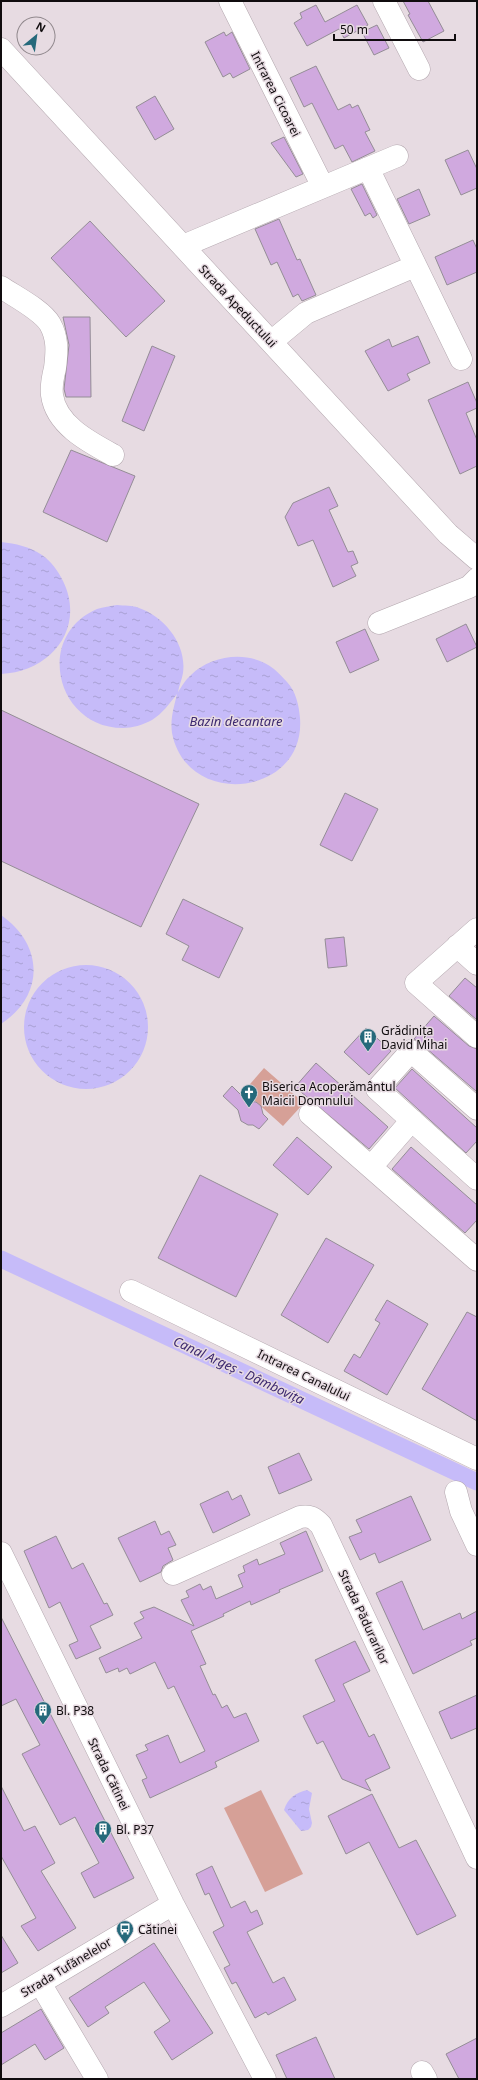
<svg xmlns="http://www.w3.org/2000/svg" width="478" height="2080" font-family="'Noto Sans',sans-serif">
<defs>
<pattern id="water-ripples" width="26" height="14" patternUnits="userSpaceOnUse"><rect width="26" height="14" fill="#c6bbf9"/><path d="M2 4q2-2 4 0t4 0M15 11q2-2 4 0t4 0" fill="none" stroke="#a9a0d4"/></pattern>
</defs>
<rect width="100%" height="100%" fill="#e7dbe2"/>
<path fill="#d6a097" d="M264,1068l40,35 -21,23 -39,-35z
M261,1790l42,84 -38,18 -41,-84z"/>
<path fill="url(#water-ripples)" d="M1,542c15,2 28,4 41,13 9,6 16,16 21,26 23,47 -12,91 -62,93z
M117,605c7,1 16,0 22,3 26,9 48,37 44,65 -1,6 -4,13 -5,19 4,-6 8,-13 13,-17 21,-21 60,-25 83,-6 5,4 9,9 13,13 9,9 12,24 13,36 6,78 -113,92 -128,15 -2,-14 2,-26 5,-39 -8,10 -14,19 -25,26 -9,5 -20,8 -29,8 -67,0 -89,-92 -26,-119 6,-2 14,-3 20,-4z
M1,915c43,30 44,80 0,109z
M24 1027a62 62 0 1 1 124 0a62 62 0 1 1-124 0Z
M307,1790l5,3 -3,16 3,14 -1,4 -3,3 -7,1 -17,-21c4,-12 11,-17 23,-20z"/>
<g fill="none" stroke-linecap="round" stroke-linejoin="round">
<path stroke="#c6bbf9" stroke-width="17" d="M1,1259l476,223"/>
</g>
<path fill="#d0a9df" stroke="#948d96" d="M403,1h25l16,30 -21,11 -15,-27 2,-1z
M316,5l9,17 32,-17 11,20 -24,13 -5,-9 -32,17 -13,-23 8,-5 -2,-5z
M377,25l12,23 -15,7 -12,-23z
M224,32l2,4 6,-4 18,37 -17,9 -3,-5 -7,4 -18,-35z
M316,66l22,44 12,-6 2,4 6,-3 12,25 -5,2 10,19 -23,11 -9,-17 -8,4 -23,-46 -8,4 -14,-29z
M155,96l19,33 -19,11 -19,-33z
M284,137l19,37 -7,3 -25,-34z
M468,150l9,19v19l-16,7 -16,-35z
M362,184l15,31 -4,3 -3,-5 -5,3 -14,-27z
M419,189l11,26 -21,9 -12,-25z
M279,219l18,41 3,-1 16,36 -14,6 -4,-7 -5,3 -16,-35 -6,3 -16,-36z
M90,221l75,80 -39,36 -75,-79z
M473,240l4,9v23l-30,13 -12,-28z
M63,317h27l1,80h-25l-2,-8 5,-44z
M418,336l12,27 -23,11 3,6 -22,11 -23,-40 24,-12 3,8z
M152,346l23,10 -31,75 -22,-10z
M468,382l9,21v5l-11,5 11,27v26l-17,8 -32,-74z
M71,450l64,26 -28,66 -64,-30z
M329,487l9,19 -9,4 19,42 5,-1 5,12 -7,3 5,10 -23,11 -20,-47 -15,6 -13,-29 8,-14z
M466,624l11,23 -30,15 -11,-23z
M365,629l14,31 -29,13 -14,-31z
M1,710l198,94 -58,123 -140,-66z
M345,793l33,16 -26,52 -32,-16z
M183,899l60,29 -24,50 -37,-18 7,-14 -23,-12z
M344,937l3,29 -19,2 -3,-29z
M465,978l12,10v32l-28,-24z
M434,1016l35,30 8,3v43l-58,-50 -5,-3z
M366,1028l25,23 -22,24 -25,-23z
M316,1063l72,64 -19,22 -74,-62z
M412,1069l65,59v13l-11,12 -71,-65z
M232,1086l15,15 9,1 5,4 2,8 5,5 -9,10 -6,-4h-5l-7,-4 -3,-11 -15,-14z
M297,1137l35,30 -24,28 -35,-30z
M411,1147l66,58v15l-12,13 -73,-64z
M200,1175l78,39 -42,83 -78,-39z
M326,1238l48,27 -46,78 -47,-28z
M387,1300l41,24 -41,71 -43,-24 10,-17 6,4 20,-35 -5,-3z
M467,1312l10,5v104l-55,-32z
M299,1453l13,27 -33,14 -11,-27z
M228,1491l4,9 9,-5 9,20 -37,18 -13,-29z
M411,1496l20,44 -52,23 -4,-10 -15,7 -11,-23 13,-5 -6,-12z
M155,1521l6,14 8,-4 7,14 -8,3 5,12 -10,6 -2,6 -21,10 -22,-44z
M306,1531l17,40 -44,19 1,2 -29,13 -1,-4 -27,13 1,2 -33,15 15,33 -6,2 13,29 2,-1 7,14 5,-3 7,13 12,-5 13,28 -44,21 2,5 -67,31 -8,-18 5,-2 -11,-23 12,-5 -3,-5 23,-10 12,28 25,-12 -31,-65 -6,3 -13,-27 -25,12 -3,-6 -8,4 -1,-4 -12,5 -7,-15 43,-20 -8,-15 10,-5 -4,-6 14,-5 40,19 -13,-26 8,-3 -3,-6 14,-7 3,6 8,-4 5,13 27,-12 -5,-12 7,-3 -2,-6 14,-7 2,6 26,-11 -5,-11z
M56,1536l16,33 11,-6 21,41 3,-1 6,12 -23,11 11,22 -25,11 -7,-14 9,-4 -18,-39 -11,6 -25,-57z
M402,1581l21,49 37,-17 2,6 15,-8v27l-7,3 2,4 -59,29 -37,-81z
M1,1617l133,261 -40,20 -13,-25 18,-10 -24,-46 -15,8 -38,-71 18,-9 -24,-46 -15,7z
M355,1641l15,30 -27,13 26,53 5,-3 16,34 -25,12 6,11 -29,-12 -19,-38 -6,3 -14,-28 32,-15 -20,-41z
M477,1695v33l-26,11 -12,-27z
M1,1786l23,45 11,-5 20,37 -14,8 35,57 -38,23 -17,-25 15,-8 -35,-62z
M372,1794l27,54 17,-8 40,76 -39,19 -48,-93 -23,12 -18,-38z
M212,1866l19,42 14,-7 6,12 6,-3 6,14 -16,8 26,51 11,-6 12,23 -28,15 -2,-3 -11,6 -19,-36 -4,2 -8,-16 6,-3 -17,-33 11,-6 -15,-33 -4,2 -9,-21z
M1,1935l17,28 -17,10z
M154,1943l59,90 -41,27 -18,-28 16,-11 -26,-39 -39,25 4,6 -21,14 -19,-29z
M41,2009l23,39 -19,12 -10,-16 -34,21v-32z
M316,2037l19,42h-48l-11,-24z
M477,2038v41h-18l-13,-25z"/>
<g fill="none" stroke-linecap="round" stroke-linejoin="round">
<g stroke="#b4a8af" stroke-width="23">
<path id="minor" d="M230,1l93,186
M384,1l35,68
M1,49l447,485 29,25
M368,168l93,191
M183,246l214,-90
M1,287c13,9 41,23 49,37 8,14 7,28 5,44 -2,8 -4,19 -3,27 4,30 37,47 61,60
M271,342l35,-29 109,-47
M379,623l90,-36 8,-8
M477,929l-61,54 61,54
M457,946l20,18
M477,1109l-66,-58 -34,38 100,90
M310,1114l167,146
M371,1167l41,-47
M131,1291l346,168
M456,1492l5,19 16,34
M1,1553l172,351 92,175
M173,1574l127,-57c10,-2 14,1 21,8l156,333
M40,1983l57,96
M1,2006l172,-102
M422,2072l4,7"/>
</g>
<use href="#minor" stroke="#fff" stroke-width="22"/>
</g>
<defs>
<g id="building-pin" transform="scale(0.9)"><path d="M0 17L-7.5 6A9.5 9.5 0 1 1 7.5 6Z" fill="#25697b" stroke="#e7dbe2"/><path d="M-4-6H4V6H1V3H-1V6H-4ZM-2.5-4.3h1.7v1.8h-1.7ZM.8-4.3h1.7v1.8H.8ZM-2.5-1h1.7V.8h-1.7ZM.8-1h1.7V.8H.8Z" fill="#fff"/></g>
<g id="church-pin" transform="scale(0.9)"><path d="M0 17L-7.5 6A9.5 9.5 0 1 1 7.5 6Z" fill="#25697b" stroke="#e7dbe2"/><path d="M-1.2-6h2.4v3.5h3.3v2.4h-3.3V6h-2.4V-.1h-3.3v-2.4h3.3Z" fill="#fff"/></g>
<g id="bus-pin" transform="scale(0.9)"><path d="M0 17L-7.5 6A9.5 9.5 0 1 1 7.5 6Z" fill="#25697b" stroke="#e7dbe2"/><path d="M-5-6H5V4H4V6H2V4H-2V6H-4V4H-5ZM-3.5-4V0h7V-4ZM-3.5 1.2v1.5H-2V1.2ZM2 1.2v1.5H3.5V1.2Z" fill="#fff"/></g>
</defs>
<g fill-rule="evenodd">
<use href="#building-pin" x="368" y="1037"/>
<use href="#church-pin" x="249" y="1093"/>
<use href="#building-pin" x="43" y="1710"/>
<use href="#building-pin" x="103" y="1829"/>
<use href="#bus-pin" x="125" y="1929"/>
</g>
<g text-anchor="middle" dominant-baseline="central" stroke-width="3" stroke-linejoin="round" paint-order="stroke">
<g font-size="12" fill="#100c0e" stroke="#e7dbe2">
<text transform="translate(276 94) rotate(63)">Intrarea Cicoarei</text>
<text transform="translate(238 306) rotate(47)">Strada Apeductului</text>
<text transform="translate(304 1375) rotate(26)">Intrarea Canalului</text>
<text transform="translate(364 1617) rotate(65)">Strada Pădurarilor</text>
<text transform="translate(109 1774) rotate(64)">Strada Cătinei</text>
<text transform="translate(66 1967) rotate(-31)">Strada Tufănelelor</text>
</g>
<g font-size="12" fill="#100c0e" stroke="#e7dbe2" text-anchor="start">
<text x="381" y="1030">Grădinița<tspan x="381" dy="14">David Mihai</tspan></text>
<text x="262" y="1086">Biserica Acoperământul<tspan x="262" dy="14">Maicii Domnului</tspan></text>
<text x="56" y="1710">Bl. P38</text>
<text x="116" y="1829">Bl. P37</text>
<text x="138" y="1929">Cătinei</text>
</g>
<g font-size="13" font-style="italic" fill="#3d2970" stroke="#e7dbe2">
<text x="236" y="721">Bazin decantare</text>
<text transform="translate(239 1370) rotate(25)">Canal Argeș - Dâmbovița</text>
</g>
</g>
<rect width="478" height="2080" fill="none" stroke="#100c0e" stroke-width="4"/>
<g transform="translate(36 36) rotate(29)"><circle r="19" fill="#e7dbe2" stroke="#91888d"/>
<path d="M0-3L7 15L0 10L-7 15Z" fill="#25697b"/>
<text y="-6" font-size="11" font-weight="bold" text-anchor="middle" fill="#100c0e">N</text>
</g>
<path d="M334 34v6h121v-6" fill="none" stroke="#100c0e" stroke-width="2"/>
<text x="340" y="34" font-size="12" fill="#100c0e" stroke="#e7dbe2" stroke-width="3" paint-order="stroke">50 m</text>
</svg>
